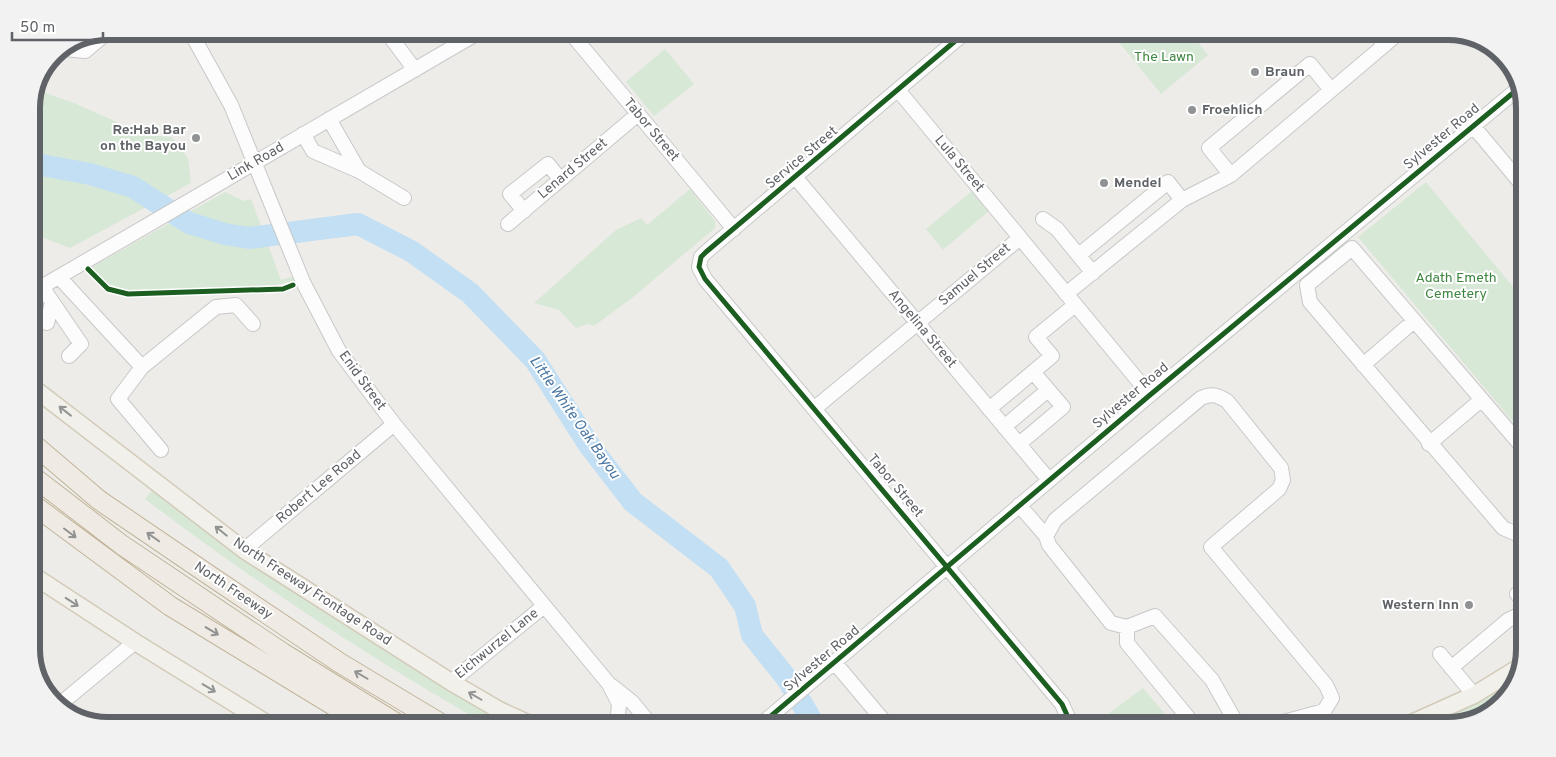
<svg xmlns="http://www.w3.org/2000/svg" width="1556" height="757" font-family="Overpass,sans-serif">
<rect width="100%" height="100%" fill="#edece9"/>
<path fill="#d8e8d6" d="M1110,31h79l19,24 -47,39z
M665,49l29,35 -40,32 -28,-34z
M37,90l37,13 72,32 26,2 16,21 3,25 -121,65 -39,-15v-130z
M1426,182l99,119v135l-167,-199z
M690,189l25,32v7l-83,70 -38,28 -6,-2 -12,4 -17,-18 -25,-7 82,-73 25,-12 6,7z
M972,191l17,20 -46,39 -17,-21z
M225,192l19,9 7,-2 30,81 14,-4 2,4 -21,5 -145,6 -25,-8 -14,-16z
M152,490l61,45 303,191h-27c-119,-68 -235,-144 -344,-227z
M1518,680l-27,33 -42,13h-16z
M1143,688l32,38h-83z"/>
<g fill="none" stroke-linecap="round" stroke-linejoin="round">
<path stroke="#c2dff3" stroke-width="22" d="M31,163l59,11 43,13 56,36 36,11 24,4 109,-14 53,27 59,42 65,67 54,85 44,57 86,66 26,38 7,29 36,45 27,46"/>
<g stroke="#c8c8c8" stroke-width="16">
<path id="minor" d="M190,31l41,74 72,177 36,69 55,73 215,260 10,20 -2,22
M386,31l29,39
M569,31l165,198
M967,31l-261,221 -5,5 -2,10 6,12 357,425 5,11 -2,11
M1373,31l12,14
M65,49l20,2 24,-20
M898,90l252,305
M329,119l30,52 45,27
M1473,126l52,62
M303,134l10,17 46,20
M1231,175l-22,-27 101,-84 21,26
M796,178l253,302
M524,211l-14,-17 38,-30 12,15
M1043,219l14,10 36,44
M508,224l130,-110
M1079,255l89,-73 14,18
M59,277l83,90 -24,32 43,51
M42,287l39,57 -12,12
M31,293l450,-262
M1066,294l116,-94 49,-25 170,-144
M47,323l5,-20
M1363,365l51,-44
M142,367l74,-60 20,-2 17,19
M815,408l205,-170
M989,409l63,-53 -16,-19 39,-32
M1004,427l44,-37
M1019,444l44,-37 -30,-35
M1429,444l52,-44
M1525,450l-173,-202 -45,37 3,17 193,226 14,6 8,9
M1019,505l27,31
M244,550l150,-126
M1517,594l8,9
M1127,627v16l68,83
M1440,654l34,41
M835,663l53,63
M1451,668l57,-48 17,-8
M451,682l93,-76
M612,686l20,16 20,24
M59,705l76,-63
M759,726l391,-331 369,-307
M1238,726l-26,-46 -57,-64 -28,11 -16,-4 -62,-78 -3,-9 9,-16 146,-122c11,-5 16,-3 26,3l54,67 2,12 -4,9 -68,58 115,138 6,13 -8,13 -56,15"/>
</g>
<g stroke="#d3cbba" stroke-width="19">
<path id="major" d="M31,386l213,164 207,132 48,28 35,16
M31,574l104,68 136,84
M1405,726l69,-31 47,-29"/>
</g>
<g stroke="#c2b499" stroke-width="21">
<path id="highway" d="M31,442l68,58 113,77 128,86 105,63
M31,475l91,70 161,108 118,73
M31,503l139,103 197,120"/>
</g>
<use href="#minor" stroke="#fcfcfc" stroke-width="14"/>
<use href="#major" stroke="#f2f0ea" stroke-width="16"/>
<use href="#highway" stroke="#efebe4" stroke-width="19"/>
<g stroke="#fff" stroke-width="8">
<path id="cycleway" d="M967,31l-261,221 -5,5 -2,10 6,12 357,425 5,11 -2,11
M88,269l20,20 20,5 155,-5 10,-4
M759,726l391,-331 369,-307"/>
</g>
<use href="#cycleway" stroke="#1b5e20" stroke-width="5"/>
</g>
<defs><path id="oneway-shaft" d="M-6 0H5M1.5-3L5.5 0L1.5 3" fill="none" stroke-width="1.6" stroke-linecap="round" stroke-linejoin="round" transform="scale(1.25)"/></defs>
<g stroke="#929494">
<use href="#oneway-shaft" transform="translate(65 411) rotate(-142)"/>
<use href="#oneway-shaft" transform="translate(221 531) rotate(-141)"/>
<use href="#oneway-shaft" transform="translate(72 602) rotate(33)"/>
<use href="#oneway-shaft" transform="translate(209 688) rotate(31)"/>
<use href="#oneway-shaft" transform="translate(475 696) rotate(-150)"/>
</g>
<g stroke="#919292">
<use href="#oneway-shaft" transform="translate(70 533) rotate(37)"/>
<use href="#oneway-shaft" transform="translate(153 537) rotate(-145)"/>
<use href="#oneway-shaft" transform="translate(212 631) rotate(31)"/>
<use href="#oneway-shaft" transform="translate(361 675) rotate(-150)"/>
</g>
<g fill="#919294" stroke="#fff" stroke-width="2">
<circle cx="1255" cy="72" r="5"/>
<circle cx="1192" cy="110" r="5"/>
<circle cx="196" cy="138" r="5"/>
<circle cx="1104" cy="183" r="5"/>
<circle cx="1469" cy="605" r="5"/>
</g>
<g text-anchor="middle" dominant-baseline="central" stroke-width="4" stroke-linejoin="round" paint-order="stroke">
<g font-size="14" fill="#3f8540" stroke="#fff">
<text x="1164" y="57">The Lawn</text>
<text x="1456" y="278">Adath Emeth<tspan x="1456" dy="16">Cemetery</tspan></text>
</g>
<g font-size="14" font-weight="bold" fill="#5f6266" stroke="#fff" text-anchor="start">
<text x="1265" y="72">Braun</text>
<text x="1202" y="110">Froehlich</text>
<text x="186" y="130" text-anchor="end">Re:Hab Bar<tspan x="186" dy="16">on the Bayou</tspan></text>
<text x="1114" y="183">Mendel</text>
<text x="1459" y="605" text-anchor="end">Western Inn</text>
</g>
<g font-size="14" fill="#5f6266" stroke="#fff">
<text transform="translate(651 130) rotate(50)">Tabor Street</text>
<text transform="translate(1442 137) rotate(-40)">Sylvester Road</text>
<text transform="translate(802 158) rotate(-40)">Service Street</text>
<text transform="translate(256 162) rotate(-30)">Link Road</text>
<text transform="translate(959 164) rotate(50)">Lula Street</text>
<text transform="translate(573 169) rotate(-40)">Lenard Street</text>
<text transform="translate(975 275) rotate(-40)">Samuel Street</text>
<text transform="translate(922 329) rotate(50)">Angelina Street</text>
<text transform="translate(362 381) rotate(54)">Enid Street</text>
<text transform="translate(1131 396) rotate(-40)">Sylvester Road</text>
<text transform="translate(895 486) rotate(50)">Tabor Street</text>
<text transform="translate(319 487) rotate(-40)">Robert Lee Road</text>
<text transform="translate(233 591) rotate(34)">North Freeway</text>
<text transform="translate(312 592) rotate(33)">North Freeway Frontage Road</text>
<text transform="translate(497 644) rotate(-39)">Eichwurzel Lane</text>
<text transform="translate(822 659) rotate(-40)">Sylvester Road</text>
</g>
<g font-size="15" font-style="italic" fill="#4976a1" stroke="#fff">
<text transform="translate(574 418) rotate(55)">Little White Oak Bayou</text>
</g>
</g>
<path d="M0 0H1556V757H0ZM108 40H1448A68 68 0 0 1 1516 108V649A68 68 0 0 1 1448 717H108A68 68 0 0 1 40 649V108A68 68 0 0 1 108 40Z" fill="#f2f2f3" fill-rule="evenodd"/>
<path fill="none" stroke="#5f6266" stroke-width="6" d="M108 40H1448A68 68 0 0 1 1516 108V649A68 68 0 0 1 1448 717H108A68 68 0 0 1 40 649V108A68 68 0 0 1 108 40Z"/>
<path d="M12 32v8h91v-8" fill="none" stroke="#5f6266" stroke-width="2.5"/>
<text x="20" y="32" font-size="15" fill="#5f6266" stroke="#ffffff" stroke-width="4" paint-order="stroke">50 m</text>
</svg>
